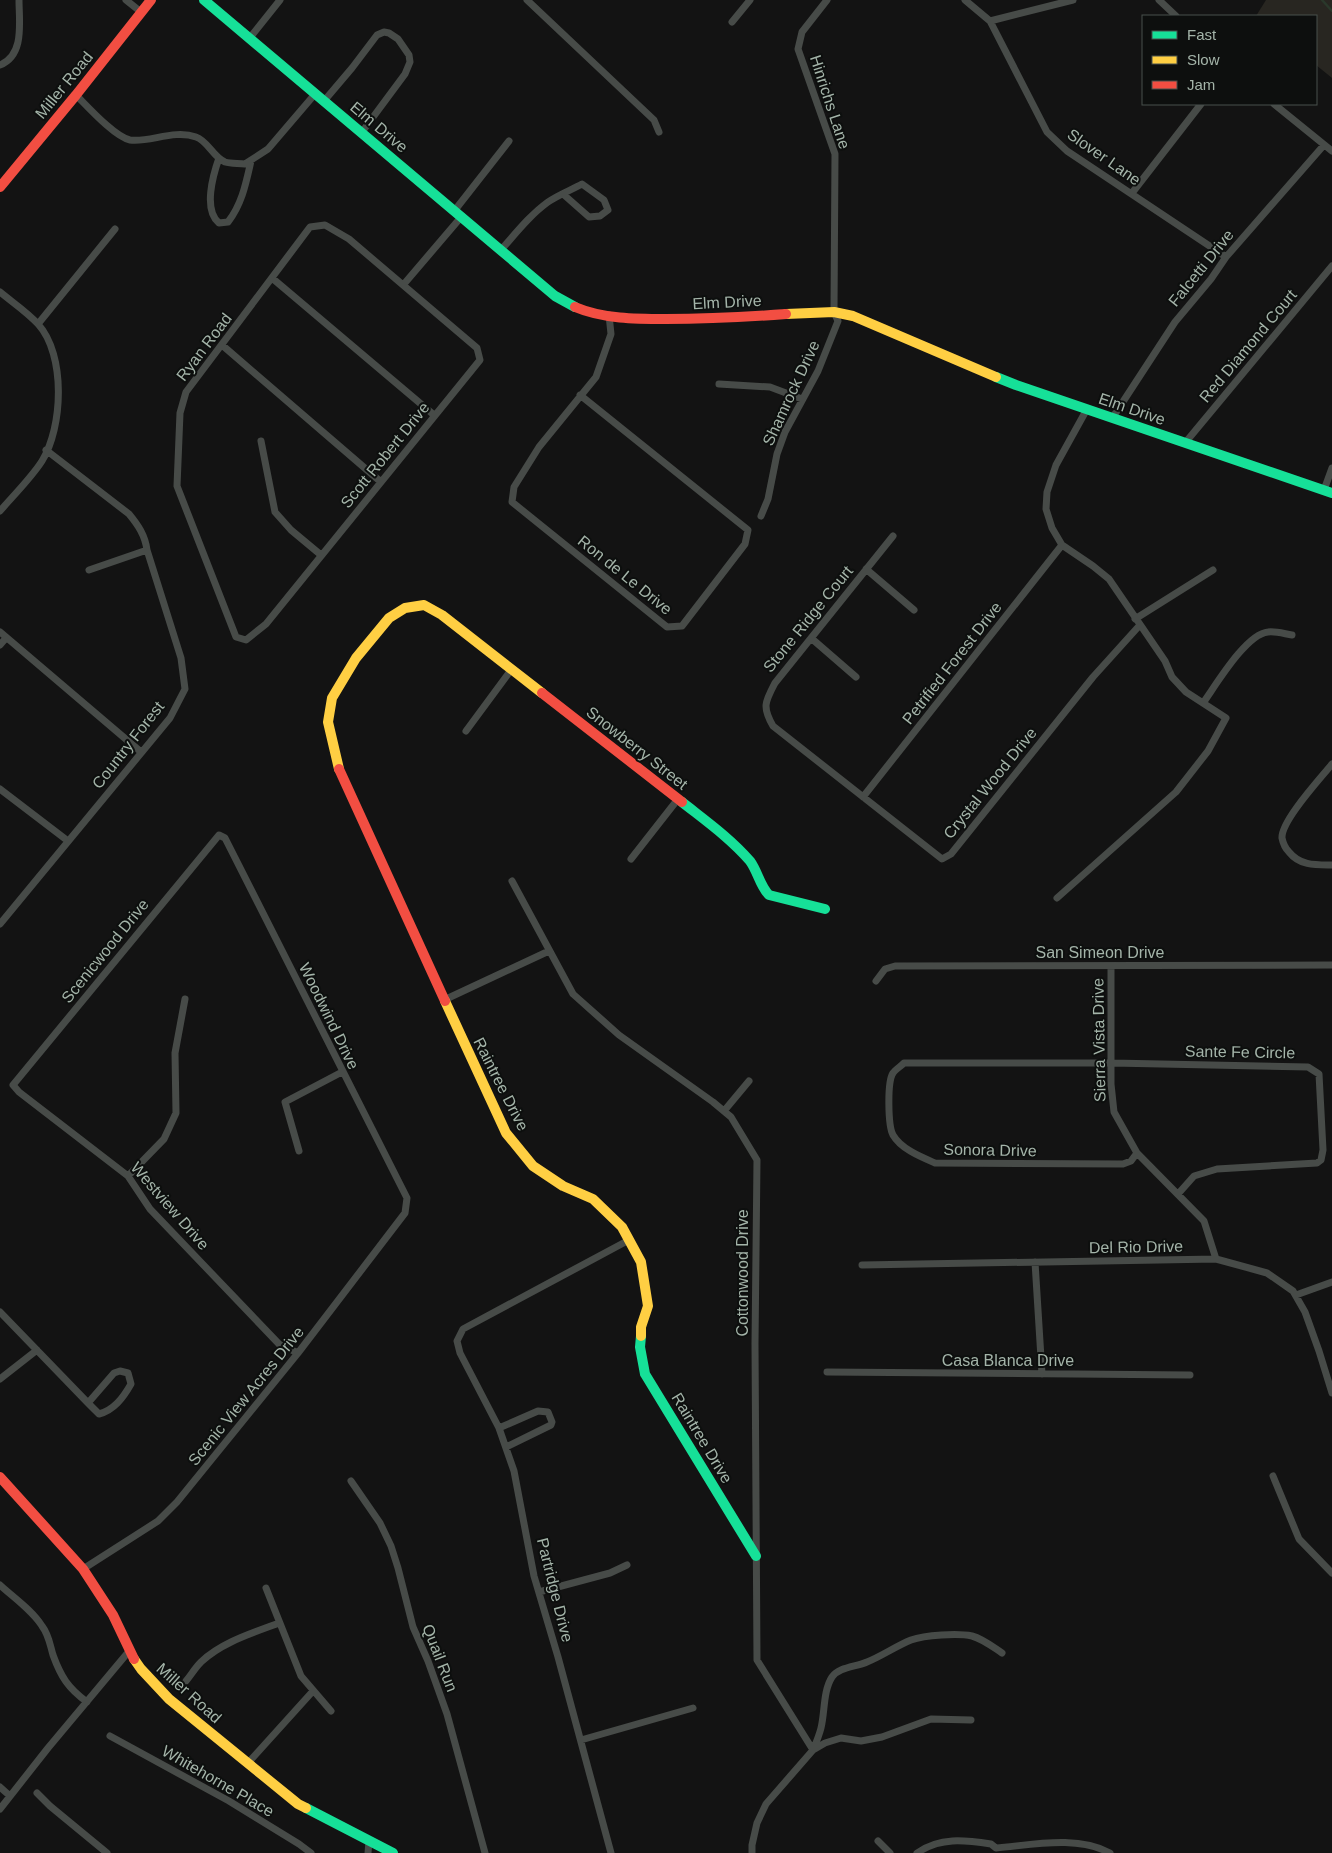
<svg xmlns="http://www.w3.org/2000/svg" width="1332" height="1853" font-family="Arial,sans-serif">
<rect width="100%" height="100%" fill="#131313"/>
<path fill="#282621" d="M1266,0h66v78l-16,-13v-49h-60z"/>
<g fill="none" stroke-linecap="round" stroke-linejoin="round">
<path stroke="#2a382b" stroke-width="2.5" d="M1322,0l10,11"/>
<path stroke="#474b48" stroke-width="7" d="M126,0l15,12
M527,0l127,120 5,12
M965,0l25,21 57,111 20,19 159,106
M1159,0l17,16
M990,21l83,-21
M732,22l18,-22
M249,39l31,-39
M0,65c25,-10 19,-43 19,-65
M76,95c12,12 39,42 54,45 19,3 44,-11 66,-3 12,4 17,20 29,25 6,2 14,1 20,2l23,-15 47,-55
M324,101l28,-33 25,-33 7,-3 5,1 9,6 11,16 1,7 -5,12 -43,58
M1274,104l58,47
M219,158c-6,17 -16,52 0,65l9,-1c14,-18 18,-39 23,-61
M1132,193l69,-89
M455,210l54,-69
M325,225l24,14 128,109 3,12 -214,264 -20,16 -10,-3 -59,-151 3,-73 6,-21 124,-165z
M501,250c15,-17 29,-35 47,-48 10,-7 23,-12 34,-18l22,16 4,10 -8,6 -11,1 -26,-23
M272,278l162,137
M404,284l58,-68
M0,292c12,10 27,20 38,32 28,31 25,103 4,137 -10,16 -30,36 -42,50
M38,324l77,-95
M222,345l159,137
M719,384l51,3 32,12
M580,395l168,135 -3,14 -63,82 -15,1 -155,-125 2,-15 25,-40 57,-70 15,-43 -2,-19
M1113,417l62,-95 36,-43 15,-22 98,-112
M261,441l14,71 16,18 30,25
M1185,443l147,-177
M1324,490l8,-22
M761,516l7,-17 9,-45 8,-22 33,-61 20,-50 -4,-9 1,-158 -37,-105 4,-17 25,-32
M893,536l-118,147c-10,19 -13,24 -2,43l169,133 9,-5 142,-177 46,-51
M866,569l48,41
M89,570l58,-20
M1135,619l78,-49
M0,632l141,120
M811,638l45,39
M0,645l6,-7
M1203,703c13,-18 43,-69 65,-71 8,-1 17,2 24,3
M466,731l45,-61
M1332,764c-12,15 -51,57 -50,74 1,5 4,11 7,14 11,14 27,13 43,13
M0,789l68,52
M863,797l199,-252
M631,859l47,-60
M512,881l61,113 46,41 94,67 18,15 26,43 -2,184 2,316 56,90
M1057,898l119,-106 32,-41 18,-33 -40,-26 -14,-15 -7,-16 -56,-82 -16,-13 -31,-21 -10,-17 -6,-19 1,-17 9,-27 31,-56
M0,924l170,-206 15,-29 -4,-31 -34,-108c-2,-15 -9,-25 -18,-36l-83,-64
M1111,966v118l3,28 23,41 67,68 12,38
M876,981l9,-12 10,-3 437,-1
M444,1000l105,-49
M724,1111l25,-30
M299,1151l-14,-49 57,-30
M1137,1153l-6,8 -8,3 -188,-1c-14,-6 -34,-14 -42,-28 -5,-9 -6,-53 0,-62 2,-3 8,-7 11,-10h208l196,4 11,7 4,76 -2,10 -4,3 -100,6 -23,7 -16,18
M128,1176l36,-37 12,-26 -1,-60 10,-54
M1035,1262l7,112
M862,1265l354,-6 51,14 26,18 12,21 14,39 13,42
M1296,1295l36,-13
M0,1312l88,91 11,11c15,-4 24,-16 32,-30l-3,-11 -8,-2 -6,2 -26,30
M827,1372l363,3
M0,1379l37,-29
M499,1428l39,-17 10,1 4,10 -1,3 -45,22
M1273,1476l26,63 33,34
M351,1481l29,42 11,23 7,22 15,59 15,34 19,53 38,139
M83,1569l75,-48 19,-19 121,-149 107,-140 2,-15 -182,-360 -6,-3 -206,250 6,7 109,84 22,33 129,135 19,9
M0,1585c14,13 32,25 42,41 7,9 8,19 11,29 8,22 15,33 34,47
M266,1588l35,88 30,35
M539,1592l71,-19 17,-8
M186,1681c5,-6 9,-13 15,-19 21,-20 52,-29 78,-39
M110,1736l119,65 70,43 12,9
M581,1740l112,-32
M813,1750c3,-7 6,-14 8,-22 4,-16 2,-37 11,-51 7,-10 24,-10 35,-15 15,-6 29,-16 44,-22 14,-5 47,-7 61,-4 11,3 21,11 30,17
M248,1763l65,-72
M0,1787l10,9
M37,1793l13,13 57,47
M0,1809l48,-61 82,-98
M878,1841l12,12
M368,1853l1,-12
M611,1853l-53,-196 -24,-81 -20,-105 -15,-43 -39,-75 -3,-12 6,-12 166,-89
M752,1853v-8l5,-22 9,-19 47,-54 12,-7 16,-5 20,3 21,-4 49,-18 40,1
M917,1853c23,-16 47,-13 74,-9l5,4c36,-3 81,-13 114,5"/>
<path stroke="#16e098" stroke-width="10" d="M204,0l351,296 20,11
M996,377l20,8 316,108
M682,802c24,19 48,36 68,59 8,11 10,25 19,34l56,14
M641,1336l-1,11 5,27 111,182
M306,1808l87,45"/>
<path stroke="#ffcf43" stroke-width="10" d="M786,314l48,-2 19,4 143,61
M339,769l-11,-47 4,-24 24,-40 33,-40 16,-10 19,-3 18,10 100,78
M445,1001l61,132 27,33 30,20 30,13 29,28 19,35 7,44 -7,21v9
M134,1659l7,10 28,30 129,105 8,4"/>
<path stroke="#f24e42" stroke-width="10" d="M0,187l76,-92 75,-95
M575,307c28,12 61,12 91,12 40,0 80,-2 120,-5
M542,693l140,109
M339,769l106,232
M0,1477l83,92 30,46 21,44"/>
</g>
<g text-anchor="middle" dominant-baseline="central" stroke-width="4" stroke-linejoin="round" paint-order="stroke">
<g font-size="16" fill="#a4b4a9" stroke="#0d0f0e">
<text transform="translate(64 85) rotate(-51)">Miller Road</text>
<text transform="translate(830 102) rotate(72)">Hinrichs Lane</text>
<text transform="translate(379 127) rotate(40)">Elm Drive</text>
<text transform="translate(1104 157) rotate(35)">Slover Lane</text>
<text transform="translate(1201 268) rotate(-51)">Falcetti Drive</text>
<text transform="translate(727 302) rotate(-3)">Elm Drive</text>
<text transform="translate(1248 346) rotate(-50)">Red Diamond Court</text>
<text transform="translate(204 347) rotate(-53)">Ryan Road</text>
<text transform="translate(791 393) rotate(-65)">Shamrock Drive</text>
<text transform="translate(1132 409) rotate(19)">Elm Drive</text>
<text transform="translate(385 455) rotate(-51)">Scott Robert Drive</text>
<text transform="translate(625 575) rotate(39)">Ron de Le Drive</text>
<text transform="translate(808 619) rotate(-51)">Stone Ridge Court</text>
<text transform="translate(952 663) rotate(-52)">Petrified Forest Drive</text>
<text transform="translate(128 745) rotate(-52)">Country Forest</text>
<text transform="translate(637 748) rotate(38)">Snowberry Street</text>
<text transform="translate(990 783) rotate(-51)">Crystal Wood Drive</text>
<text transform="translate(105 951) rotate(-51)">Scenicwood Drive</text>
<text x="1100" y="952">San Simeon Drive</text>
<text transform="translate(329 1016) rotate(64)">Woodwind Drive</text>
<text transform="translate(1099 1040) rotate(-91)">Sierra Vista Drive</text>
<text transform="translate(1240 1052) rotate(1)">Sante Fe Circle</text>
<text transform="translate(501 1084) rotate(63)">Raintree Drive</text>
<text transform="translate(990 1150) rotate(1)">Sonora Drive</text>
<text transform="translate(170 1206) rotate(49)">Westview Drive</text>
<text transform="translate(1136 1247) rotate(-1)">Del Rio Drive</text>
<text transform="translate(742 1273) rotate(-90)">Cottonwood Drive</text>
<text x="1008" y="1360">Casa Blanca Drive</text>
<text transform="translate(246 1396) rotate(-51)">Scenic View Acres Drive</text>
<text transform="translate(702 1438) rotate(59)">Raintree Drive</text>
<text transform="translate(555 1590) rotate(76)">Partridge Drive</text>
<text transform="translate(440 1658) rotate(69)">Quail Run</text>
<text transform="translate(189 1693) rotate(42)">Miller Road</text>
<text transform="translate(218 1781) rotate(30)">Whitehorne Place</text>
</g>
</g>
<rect x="1142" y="15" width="175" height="90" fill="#0d0f0e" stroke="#49514c"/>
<rect x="1152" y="31" width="25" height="8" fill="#16e098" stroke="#49514c"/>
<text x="1187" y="40" font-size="15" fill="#a4b4a9">Fast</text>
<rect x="1152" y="56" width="25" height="8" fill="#ffcf43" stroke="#49514c"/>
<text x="1187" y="65" font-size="15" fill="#a4b4a9">Slow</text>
<rect x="1152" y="81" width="25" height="8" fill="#f24e42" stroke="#49514c"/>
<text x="1187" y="90" font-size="15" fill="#a4b4a9">Jam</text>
</svg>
